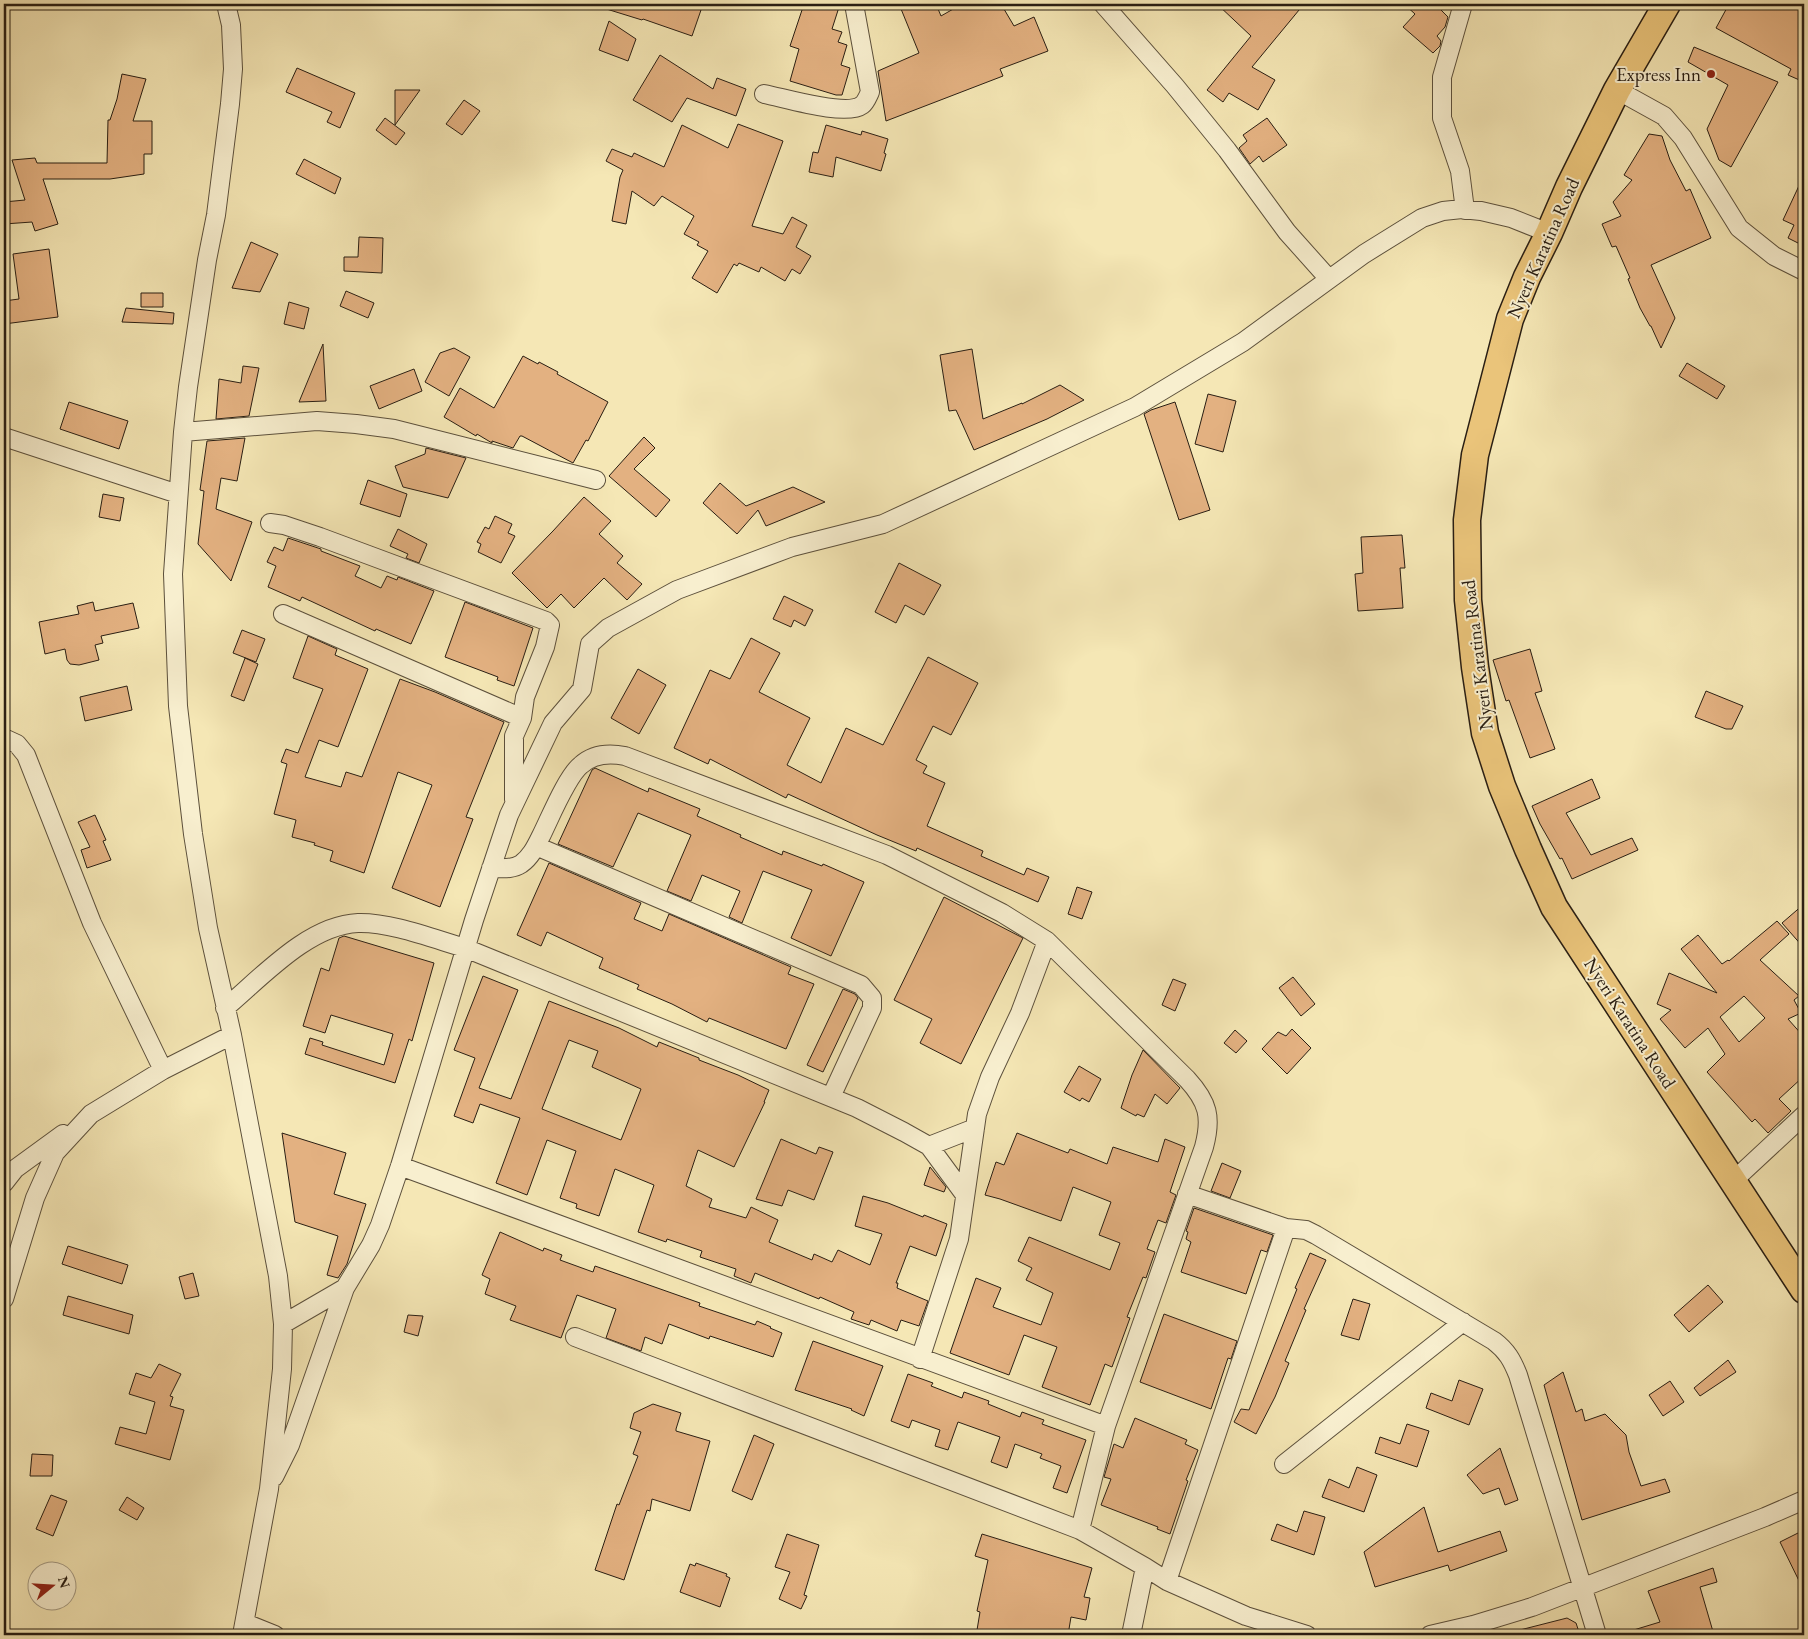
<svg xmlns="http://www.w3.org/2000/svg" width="1808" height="1639" font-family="'EB Garamond',serif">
<rect width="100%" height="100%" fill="#f5e7b5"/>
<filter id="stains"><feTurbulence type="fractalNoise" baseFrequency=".004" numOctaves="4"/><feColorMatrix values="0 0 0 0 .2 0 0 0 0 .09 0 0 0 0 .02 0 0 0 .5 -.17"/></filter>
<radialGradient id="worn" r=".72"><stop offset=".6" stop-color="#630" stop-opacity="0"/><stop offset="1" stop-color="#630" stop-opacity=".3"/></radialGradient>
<path fill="#e3b181" stroke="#291e13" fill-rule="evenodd" d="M601,4h81l19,6 -9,26 -49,-17 -1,1 -42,-13z
M804,4h36l-8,25 10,3 -4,10 9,3 -6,20 9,3 -8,27h-6l-46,-14 9,-32 -9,-3z
M899,4h37l5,12 21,-12h39l13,22 20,-9 14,34 -48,18 3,7 -117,45 -8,-50 41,-18z
M1217,4h87l-52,63 23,13 -17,30 -29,-17 -6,9 -16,-12 44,-54z
M1404,4h31l13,13 -3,10 -8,9 4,5 -1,5 -7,7 -30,-26 12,-13z
M1729,4h75v78l-16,-7 3,-6 -75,-41z
M609,21l27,18 -8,22 -29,-11z
M1694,47l84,35 -47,85 -12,-7 -12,-31 21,-44 -40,-23z
M660,55l53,34 4,-11 29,11 -10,27 -49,-18 -15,24 -39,-22z
M297,68l58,25 -15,35 -13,-6 5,-10 -46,-20z
M122,74l24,5 -13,42h19v33h-8v20l-34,5h-67l15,45 -23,7 -3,-9 -28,2v-22l21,-2 -13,-40 23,-2 2,5h70l1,-43h2l7,-21z
M395,90h25l-25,35z
M464,100l16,11 -18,24 -16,-11z
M385,118l20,15 -9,12 -20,-15z
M1267,118l20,27 -24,17 -4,-6 -9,8 -11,-16 8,-7 -4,-6z
M738,124l45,17 -31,85 31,8 9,-17 15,8 -11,22 15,9 -11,18 -8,-5 -7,12 -24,-14 -2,5 -20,-9 -2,3 -3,-2 -17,29 -25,-15 16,-27 -11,-6 2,-3 -15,-8 10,-18 -32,-20 -8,10 -22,-15 -6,33 -14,-3 8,-44 3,-7 -17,-9 6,-12 20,8 2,-4 30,14 18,-42 46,23z
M826,125l35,10 1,-4 26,8 -4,14 2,1 -5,17 -45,-14 -3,20 -24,-5 4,-20 5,1z
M1649,134l13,2 8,24 16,31 4,-2 21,49 -60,27 24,53 -14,30 -10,-22h-1l-10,-18 -12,-29 2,-1 -14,-32 -4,1 -10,-23 19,-8 -8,-14 19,-22 -8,-5z
M304,159l37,19 -6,16 -39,-20z
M1804,175v71l-16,-8 6,-13 -11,-5z
M359,237l24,1 -1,35 -38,-2v-14h14z
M251,242l27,12 -18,38 -28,-4z
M49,249l9,68 -54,7v-23l15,-2 -6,-45z
M346,291l28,12 -6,15 -28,-12z
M141,293h22v14h-22z
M289,302l20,6 -5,21 -20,-5z
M126,308l48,5 -1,11 -51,-2z
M323,344l3,57 -27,1z
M454,348l16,9 -21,39 -24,-14 15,-29z
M972,349l11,70 39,-16v1l38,-19 24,15 -37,19 -73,31 -18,-40 -7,1 -9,-56z
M523,356l15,8 1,-2 19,10 -1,2 51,28 -20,39 -2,-1 -13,23 -51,-27h-2l-7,12 -21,-7v2l-15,-9 -1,2 -32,-19 16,-29 34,20z
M1687,363l38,23 -8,13 -38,-23z
M243,366l16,2 -10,48 -33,3 3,-40 22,4z
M414,369l8,22 -43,18 -9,-23z
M1208,394l28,7 -13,51 -28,-8z
M69,402l59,19 -9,28 -59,-20z
M1175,402l35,108 -31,10 -35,-106 7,-4z
M644,437l11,11 -21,21 36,31 -14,17 -47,-41z
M245,438l-8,43 -16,-3 -5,31 36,13 -21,59 -33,-37 6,-53 -4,-1 7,-49z
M426,448l40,10 -18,40 -45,-11 -8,-21 30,-12z
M368,480l39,14 -7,23 -40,-13z
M720,483l26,23 47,-19 32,15 -59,24 -8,-16 -21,24 -34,-31z
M103,494l21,4 -4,23 -21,-4z
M584,497l27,24 -12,13 24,22 -6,7 25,21 -15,16 -23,-22 -30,30 -13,-14 -14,14 -35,-35 41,-42z
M495,516l17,8 -4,9 7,3 -14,27 -23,-11 3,-8 -4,-2 8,-15 4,2z
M398,529l29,15 -8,19 -13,-5 2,-4 -18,-8z
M1402,535l3,33h-5l3,40 -45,3 -3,-37 8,-1 -2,-36z
M288,538l33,11v2l39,15 -5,10 26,12 6,-12 10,4 1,-3 36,14 -23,53 -35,-15 -1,2 -73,-34 -2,4 -32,-14 8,-21 -9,-4 7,-15 9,4z
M899,563l42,22 -17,30 -19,-10 -9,18 -21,-11z
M784,596l29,14 -8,16 -11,-6 -3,7 -18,-8z
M93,602l2,9 38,-8 6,25 -38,8 2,7 -8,2 4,15 -20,5 -9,-1 -3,-4 -2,-11 -20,5 -6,-32 40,-8 -2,-8z
M465,602l68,26 -19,58 -17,-6 1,-3 -53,-20z
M242,630l23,9 -9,23 -23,-9z
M308,636l29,13 -2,6 33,14 -30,78 -19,-7 -14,37 36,10 5,-15 16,5 38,-98 35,13 69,30 -38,95 7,2 -33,88 -48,-19 40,-103 -34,-13 -34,101 -34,-12 3,-10 -19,-6 1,-2 -23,-6 4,-17 -22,-6 13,-50 -6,-2 5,-13 12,4 25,-64 -30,-11z
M751,638l29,15 -21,39 51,26 -23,47 34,18 25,-55 37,17 45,-88 50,26 -27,52 -18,-9 -17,34 11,6 -4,7 22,10 -18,43 56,25 -2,5 43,19 3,-7 22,9 -11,25 -121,-54 -1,3 -39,-16 -89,-41 -2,4 -76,-39 -2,5 -34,-16 36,-78 20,9z
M1530,649l12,42 -7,2 20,56 -25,9 -21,-58 -3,1 -13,-41z
M245,658l13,6 -14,37 -13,-5z
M638,669l28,16 -27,49 -28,-16z
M127,686l5,24 -47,11 -5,-24z
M1706,691l37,15 -11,23h-6l-31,-12z
M595,768l53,24 1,-4 51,21 -3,7 44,19 -1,2 42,18 1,-4 39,15 1,-2 41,18 -33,74 -40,-18 21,-48 -49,-19 -21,52 -13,-6 11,-26 -38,-16 -11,26 -24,-10 24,-56 -53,-22 -25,54 -55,-23 34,-74z
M1592,779l8,19 -34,15 25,42 41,-17 6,12 -66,29 -10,-21 -2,1 -20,-35 -8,-18z
M95,815l11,25 -3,1 8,19 -24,8 -6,-18 9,-3 -12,-25z
M549,863l92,40 -7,16 28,12 7,-17 122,53 -3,7 26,10 -28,65 -77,-31 -2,4 -35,-18 -35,-15 2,-4 -40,-17 4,-10 -56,-26 -6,14 -24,-11z
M1077,887l15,5 -10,27 -14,-5z
M944,897l79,41 -62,126 -41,-21 12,-24 -38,-19z
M1804,904v44l-22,-25z
M1777,921l12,13 -29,26 39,36 -5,4 7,13 -13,6 16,18v39l-25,23 12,12 -23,22 -13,-14 -3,3 -45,-50 18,-18 -17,-26 -23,20 -25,-29 11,-9 -14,-6 12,-31 48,20 -36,-44 17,-14 24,29 6,-4 1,1zM1744,996l21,22 -26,24 -19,-25z
M344,936l90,27 -22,78 -3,-2 -14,44 -90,-29 5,-16 13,4 -1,3 62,20 9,-31 -62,-19 -6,18 -22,-7 18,-58 8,3 10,-33z
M483,976l35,14 -39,98 32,11 38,-98 70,27 38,19 2,-5 40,16v2l39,15 31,15 -5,12h1l-31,65 -36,-17 -12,36 26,13 -3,8 37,11 5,-11 27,13 -9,22 43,18 2,-6 18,8 6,-12 32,15 12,-31 -27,-8 8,-30 25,7 35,14 1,-2 23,9 -11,32 -26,-10 -14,37h2l-1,5 31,13 -9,25 -18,-6 -4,11 -26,-11 -2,5 -18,-6 3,-7 -34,-15 -1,2 -64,-26 -4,10 -17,-7 2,-7 -36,-12 2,-6 -35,-12 -1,3 -28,-10 16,-47 -39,-16 -16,47 -23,-8 1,-4 -17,-6 16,-47 -29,-11 -20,55 -31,-12 24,-65 -40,-14 -7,19 -19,-7 21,-58 -21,-8zM569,1040l29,11 -6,16 49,22 -20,51 -79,-31z
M1293,977l22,27 -14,12 -22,-28z
M1173,979l13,5 -11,27 -13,-6z
M843,989l12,5 3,4 -35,74 -16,-7z
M1292,1029l19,19 -24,26 -25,-25 16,-17 8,4z
M1235,1030l12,11 -11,12 -12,-10z
M1143,1050l37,38 -13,16 -12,-10 -11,23 -7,-3 -1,2 -15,-8 11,-33z
M1079,1066l22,13 -12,23 -7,-4 -2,3 -16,-9z
M282,1133l64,20 -12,41 32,10 -19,60 -9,14 -11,-3 11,-39 -43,-14z
M1017,1133l51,20 2,-4 37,15 6,-17 45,15 7,-23 20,8 -15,45 6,3 -10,28 -8,-3 -11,29 8,3 -9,26 -3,-1 -16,40 3,1 -18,49 -7,-3 -15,41 -48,-18 15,-40 -33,-12 -15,40 -59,-22 26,-75 25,10 -8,19 48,18 12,-32 -27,-13 6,-12 -14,-7 11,-24 81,33 10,-27 -21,-8 12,-33 -38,-15 -12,34 -61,-22 -15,-4 11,-33 8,3z
M781,1139l35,15 3,-7 14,5 -19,48 -26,-10 -6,16 -26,-7z
M1222,1163l19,8 -11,27 -19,-7z
M930,1167l16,20 -2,5 -20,-7z
M1194,1208l79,27 -6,17 -6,-2 -15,44 -65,-22 10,-30 -5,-3 2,-7 -2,-1z
M500,1232l43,19 1,-3 18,7 -2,5 33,12 2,-6 105,37 -1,3 56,19 2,-4 14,6 -1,1 12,5 -9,24 -63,-21 -1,3 -40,-15 -7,20 -17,-7 -4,14 -35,-13 10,-29 -39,-14 -16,43 -51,-18 6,-14 -31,-12 5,-15 -8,-4z
M68,1246l60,19 -6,19 -60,-20z
M1310,1253l16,7 -22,49 2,1 -21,51 4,2 -14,34 -19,37 -22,-12 7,-13 8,1 48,-121 -2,-1z
M193,1273l6,23 -14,3 -6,-22z
M1708,1285l15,17 -34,30 -15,-17z
M68,1296l65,19 -4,19 -66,-19z
M1353,1299l17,5 -11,36 -18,-5z
M1164,1314l73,27 -6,18 -3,-1 -17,51 -71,-27z
M408,1315l15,1 -5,20 -14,-4z
M813,1341l70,25 -19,50 -13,-6 1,-1 -57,-19z
M1728,1360l8,12 -36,24 -6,-8z
M159,1364l22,10 -11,22 3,1 -3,9 14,4 -14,50 -55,-16 5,-17 26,7 9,-32 -26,-8 7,-21 15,5z
M1563,1372l13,40 6,-3 3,12 20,-7 21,21 3,17 12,34 24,-7 5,13 -88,28 -38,-135z
M908,1374l25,9 -2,3 31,12 2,-6 25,9 -1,3 32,13 2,-5 22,8 -2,4 44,16 -19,53 -14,-5 8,-22 -21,-8 2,-4 -27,-10 -8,24 -16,-6 9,-25 -42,-15 -10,28 -13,-4 5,-16 -28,-10 -3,8 -18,-7z
M1459,1380l24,9 -14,36 -43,-17 5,-15 21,8z
M1670,1381l14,21 -21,14 -14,-21z
M653,1404l28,9 -5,16v2l34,10 -20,70 -38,-12 -2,12 -3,-1 -23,70 -29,-10 22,-66 2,1 19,-49 -5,-2 8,-22 -11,-4 4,-15z
M1135,1418l52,22 -2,4 13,6 -12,30 2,1 -18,53 -13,-5 1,-2 -57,-22 10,-26 -7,-2 10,-33 9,4z
M1407,1424l22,7 -12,36 -42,-14 5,-16 20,7z
M754,1435l20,9 -22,56 -20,-9z
M1500,1448l18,52 -13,5 -6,-17 -16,6 -16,-19z
M32,1454l21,1 -1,21h-22z
M1357,1467l20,8 -13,37 -42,-15 7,-18 20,9z
M51,1495l16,6 -14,35 -17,-7z
M127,1497l17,11 -7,12 -18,-10z
M1424,1507l14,45 62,-21 7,20 -57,20 -2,-6 -73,22 -11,-35z
M1304,1511l21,6 -11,38 -43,-15 6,-16 20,8z
M1804,1530v61l-24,-49z
M787,1534l32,11 -15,50 3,1 -6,13 -22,-10 11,-27 -15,-5z
M982,1534l110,34 -8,29 6,1 -4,22 -15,-3 -3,18h-63l-28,-5 3,-18 -3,-1 11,-51 -13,-4z
M696,1563l31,11 -1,2 4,2 -10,29 -40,-15 10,-28 5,2z
M1713,1568l4,14 -17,5 14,48h-86l-1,-3 33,-10 -12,-31z
M1567,1618l9,5 4,12h-59l-1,-5z"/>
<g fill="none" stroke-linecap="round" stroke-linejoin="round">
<g stroke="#5c503c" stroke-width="20">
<path id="minor" d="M226,4l5,21 2,44 -3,35 -14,111 -9,45 -19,127 -5,45 -10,142 5,132 15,128 15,94 24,107 46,241 5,48 -1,45 -13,120 -27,146
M1103,4l72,82 52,64 60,82 42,47
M1463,4l-21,73v41l18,53 5,39
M1617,90l47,26 19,22 56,90 35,28 30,15
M764,94c21,4 82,23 98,11 4,-3 6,-9 8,-13l-16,-88
M183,432l134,-11 39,3 38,5 202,51
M4,437l174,57
M270,523l14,2 36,12 226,84 4,4 -5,22 -20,50 -3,21 -8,18v64
M283,614l239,104
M4,738l13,6 9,11 66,168 71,147
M536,846l325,139 11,13v10l-41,89
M491,868c10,0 21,2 30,-4 10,-7 15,-18 20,-28 9,-18 26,-60 40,-71 12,-11 29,-12 44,-9l262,99 115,58 45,28 140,138c21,23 25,38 17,68l-98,279 -26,104 65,37 22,14 79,35 61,19
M225,1008c36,-30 83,-83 133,-85 32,-1 76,16 107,25l392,160 47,24 25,14 36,49
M929,1146l46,-18
M400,1166l706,260
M1733,1181l71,-66
M4,1183l11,-14 48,-35
M1187,1194l99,34 20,2 10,5 178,106c13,10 18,19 24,34l79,260
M4,1299l31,-101 20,-45 36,-39 72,-44 69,-35
M283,1324l62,-36 26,-43 9,-20 20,-59 74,-246 35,-105 44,-92 29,-34 8,-45 18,-16 69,-38 115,-43 91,-23 252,-117 108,-65 121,-88 58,-36 21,-7 19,-2 19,2 30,7 38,15
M575,1337l505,193
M920,1359l39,-120 18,-125 13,-37 30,-64 27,-72
M1284,1464l179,-142
M274,1477l16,-32 55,-157
M1167,1581l119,-353
M245,1623l30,12
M1131,1635l14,-68
M1430,1635l43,-10 59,-18 233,-90 39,-17"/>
</g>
<g stroke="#291e13" stroke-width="29">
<path id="highway" d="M1667,4l-50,86 -48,97 -20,46 -22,44 -17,42 -35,136 -8,65 1,80 7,67 10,66 17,53 26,63 26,58 250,383"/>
</g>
<use href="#minor" stroke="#f8efcf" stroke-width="18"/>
<use href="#highway" stroke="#eac47a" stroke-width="26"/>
</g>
<circle fill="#8f2418" stroke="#f8efcf" stroke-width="2" cx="1711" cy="74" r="5"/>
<g text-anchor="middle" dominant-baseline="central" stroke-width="4" stroke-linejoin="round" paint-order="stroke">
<g font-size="19" fill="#291e13" stroke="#f8efcf" text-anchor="end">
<text x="1701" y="74">Express Inn</text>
</g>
<g font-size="19" fill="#291e13" stroke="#f8efcf">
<text transform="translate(1543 248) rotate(-66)">Nyeri Karatina Road</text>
<text transform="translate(1477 655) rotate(-97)">Nyeri Karatina Road</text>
<text transform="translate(1630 1023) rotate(57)">Nyeri Karatina Road</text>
</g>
</g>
<rect width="1808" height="1639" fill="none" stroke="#f5e7b5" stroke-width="20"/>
<rect x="5" y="5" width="1798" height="1629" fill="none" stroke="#291e13" stroke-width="2.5"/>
<rect x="10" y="10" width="1788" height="1619" fill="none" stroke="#291e13"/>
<g transform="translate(52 1586) rotate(72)"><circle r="24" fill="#f8efcf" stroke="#a59b84"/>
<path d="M0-4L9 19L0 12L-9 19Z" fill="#8f2418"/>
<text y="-8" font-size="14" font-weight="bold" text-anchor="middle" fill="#291e13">N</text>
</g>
<rect width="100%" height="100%" filter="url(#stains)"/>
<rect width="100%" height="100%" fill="url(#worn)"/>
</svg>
